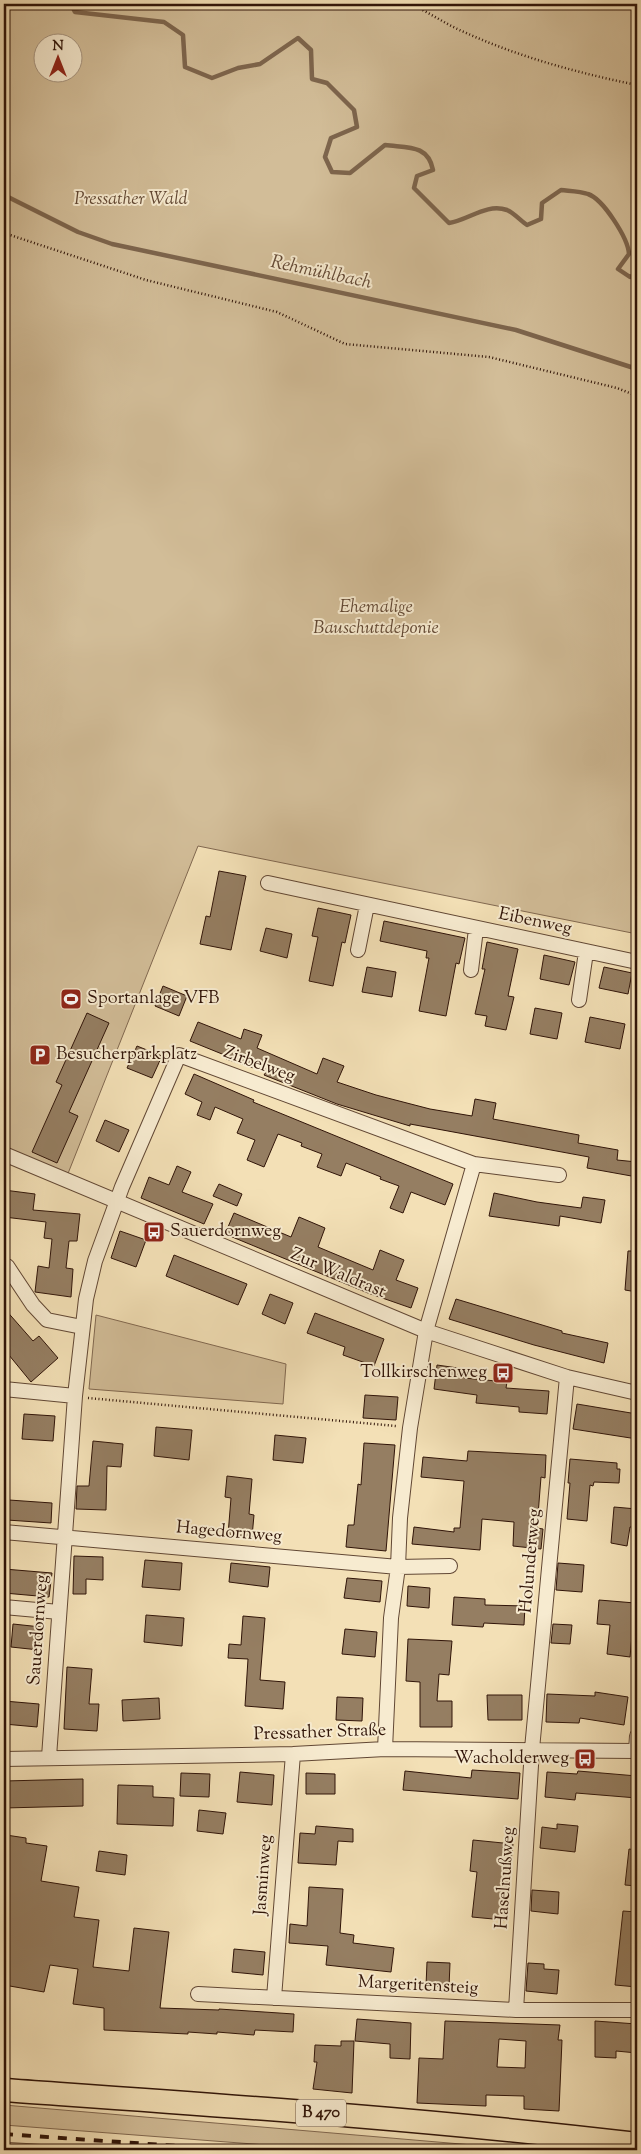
<svg xmlns="http://www.w3.org/2000/svg" width="641" height="2154" font-family="'Sorts Mill Goudy',serif">
<rect width="100%" height="100%" fill="#f3e0b6"/>
<filter id="stains"><feTurbulence type="fractalNoise" baseFrequency=".004" numOctaves="4"/><feColorMatrix values="0 0 0 0 .2 0 0 0 0 .09 0 0 0 0 .02 0 0 0 .5 -.17"/></filter>
<radialGradient id="worn" r=".72"><stop offset=".6" stop-color="#630" stop-opacity="0"/><stop offset="1" stop-color="#630" stop-opacity=".3"/></radialGradient>
<path fill="#d2bd98" stroke="#816850" fill-rule="evenodd" d="M4,4h633v930l-439,-88 -131,330 -63,-25zM42,42h30v30h-30z
M96,1315l190,49 -3,40 -194,-15z
M4,2105l527,45h-199l-328,-25z
M4,2142l118,8h-118z"/>
<g fill="none" stroke-linecap="round" stroke-linejoin="round">
<path stroke="#7d654d" stroke-width="4.5" d="M71,4l4,8 89,10 19,13 2,32 27,11 26,-10 22,-4 38,-26 13,12 1,29 15,4 27,27 3,17 -26,11 -6,19 7,15 18,1 35,-28c22,3 43,-1 48,25l-16,6 -3,12 35,35c20,-3 37,-20 58,-13 7,3 14,11 20,15l14,-6 1,-16 19,-13c9,1 19,1 27,4 15,5 40,44 41,60l-11,15 12,8 7,-3
M4,195l74,37 34,12 404,86 121,39"/>
</g>
<path fill="#957e62" stroke="#301408" fill-rule="evenodd" d="M219,871l27,5 -15,74 -31,-6 6,-28 4,1z
M318,908l33,7 -6,28 -3,-1 -9,44 -24,-5 9,-44 -6,-1z
M384,921l81,17 -6,26 -3,-1 -10,53 -27,-5 10,-53h-3l1,-7 -47,-10z
M266,928l26,6 -5,24 -27,-7z
M487,942l31,7 -10,47 6,1 -8,33 -21,-4 2,-10 -12,-2 10,-45h-3z
M544,955l31,7 -6,23 -29,-6z
M367,967l29,5 -4,25 -30,-5z
M604,967l28,6 -4,21 -29,-6z
M163,986l24,10 -8,20 -24,-10z
M535,1008l27,5 -5,26 -27,-5z
M87,1013l22,10 -40,89 9,4 -21,47 -25,-11 30,-67 -6,-3z
M590,1017l35,7 -5,25 -35,-7z
M198,1022l43,17 3,-10 18,6 -5,13 60,26 6,-16 21,8 -7,16 39,13 54,14 42,7 3,-17 21,4 -3,16 86,16 -1,8 40,7 -1,10 20,2v15l-50,-9 2,-11 -179,-33v2l-73,-22 -73,-29 2,-3 -40,-13 1,-3 -37,-15z
M137,1046l25,10 -10,22 -25,-10z
M194,1074l60,26 -1,2 200,82 -8,21 -34,-13 -8,21 -13,-5 9,-22 -19,-7 1,-2 -35,-14 -5,13 -24,-9 5,-13 -21,-8 1,-3 -24,-9 -14,33 -17,-7 8,-20 -18,-7 6,-14 -28,-12 -5,13 -13,-5 5,-13 -17,-8z
M105,1120l24,10 -10,22 -23,-11z
M177,1166l14,6 -9,20 31,12 -9,20 -63,-26 8,-21 20,8z
M219,1184l23,10 -5,12 -24,-10z
M4,1190l31,4 -2,16 47,4 -3,27h-8l-3,27 7,1 -2,28 -36,-5 3,-26 11,2 3,-29 -8,-1 2,-16 -42,-5z
M494,1193l43,9 44,6 2,-11 22,3 -4,23 -41,-7 -1,10 -70,-10z
M234,1213l57,24 8,-20 26,11 -7,19 55,23 7,-20 24,10 -8,20 22,8 -7,20 -43,-15 -143,-59z
M120,1231l26,9 -10,27 -25,-9z
M628,1251h9v41l-12,-2z
M174,1255l73,29 -9,21 -72,-29z
M270,1294l23,9 -8,21 -23,-10z
M456,1299l106,32v2l46,10 -4,20 -70,-18 -85,-26z
M4,1308l29,33 6,-5 19,22 -27,24 -27,-33z
M315,1313l69,26 -10,27 -31,-11 2,-8 -38,-14z
M437,1365l28,4 -1,9 43,4 -1,6 43,3 -2,23 -28,-2v-5l-43,-4 1,-8 -43,-6z
M365,1395l33,2 -2,23 -33,-2z
M577,1404l60,10v25l-64,-10z
M24,1414l31,2 -2,25 -31,-2z
M156,1427l36,3 -3,30 -35,-4z
M275,1435l31,3 -3,25 -30,-3z
M93,1441l30,3 -2,23 -14,-1 -1,44 -30,-1 1,-23h12z
M364,1443l31,2 -9,106 -40,-4 2,-22h6l4,-41 3,1z
M468,1451l78,4 -1,23 -4,-1 -4,51 6,1 -2,20 -28,-3 1,-24 -32,-3 -2,31 -68,-6 2,-17 40,5v-4h6l4,-47 -43,-4 2,-20 44,4z
M570,1459l47,4v6h3l-1,14 -25,-1 -1,4 -3,-1 -3,36 -20,-2 3,-36h-2z
M227,1476l25,3 -3,35 5,1 -2,22 -24,-2 3,-37 -6,-1z
M9,1500l43,3 -1,20 -44,-3z
M614,1507l23,2v18h-7l-3,19 -16,-3z
M74,1556l29,1v23l-17,-1v15h-13z
M145,1560l37,3 -2,27 -38,-3z
M231,1563l39,4 -2,20 -39,-5z
M558,1563l26,2 -2,27 -26,-2z
M4,1569l48,4 -3,24 -45,-4z
M347,1578l35,3 -2,21 -36,-4z
M408,1586l22,2 -1,20 -22,-2z
M454,1597l31,2v6l40,1 -1,19 -40,-2 -1,4 -31,-2z
M599,1600l36,3 -5,54 -23,-3 3,-29 -13,-1z
M146,1615l38,3 -2,28 -38,-4z
M243,1616l22,2 -5,62 25,2 -2,27 -38,-3 3,-47 -20,-1 1,-14 12,1z
M13,1624l28,3 -2,23 -28,-3z
M553,1624l19,1 -2,19 -19,-1z
M345,1629l32,3 -2,25 -33,-3z
M408,1639l44,2 -3,34 -10,-1 -2,27h15v26h-32v-45l-14,-1z
M67,1667l25,2 -3,35h10l-2,27 -33,-2z
M595,1692l33,5 -4,28 -44,-7 -1,5 -33,-1 1,-28 48,2z
M487,1695h35v25h-34z
M337,1697l26,1 -1,23 -26,-1z
M159,1698l1,21 -37,2 -1,-21z
M4,1701l35,3 -2,23 -33,-3z
M472,1770l48,3 -2,26 -115,-9 2,-19 66,7z
M578,1771l59,5v22l-61,-5 -1,7 -30,-3 2,-25 30,2z
M240,1772l34,3 -2,30 -35,-3z
M181,1773l29,1 -1,23 -29,-1z
M306,1773l29,1v20h-29z
M83,1779v27l-79,2v-27z
M118,1785l35,1v11l21,1 -1,28 -56,-2z
M199,1810l27,3 -3,21 -26,-3z
M557,1824l21,2 -3,26 -35,-4 2,-21 15,2z
M316,1826l37,3v13l-15,-1 -2,24 -38,-2 2,-30 15,1z
M6,1835l20,3v5l21,3 -6,35 38,6 -5,30 25,3 -6,47 36,4 5,-43 35,4 -9,76 59,2v-1l75,5 -1,18 -38,-2 -1,5 -37,-3v2l-29,-2v2l-84,-4v-22l-31,-4 5,-35 -28,-4 -6,27 -40,-7v-146h1z
M473,1840l40,4 -9,76 -32,-3 5,-45 -7,-1z
M629,1849l8,1v36l-12,-1z
M99,1851l28,4 -2,20 -29,-4z
M309,1887l34,2 -3,44 14,2 -1,8 41,5 -3,24 -65,-7 2,-19 -39,-3 1,-19 17,2z
M532,1890l27,2 -1,22 -27,-3z
M623,1911l14,1v75l-22,-2z
M234,1949l31,3 -2,23 -31,-3z
M427,1962l23,1 -1,24 -23,-1z
M528,1963l16,1v5l15,1 -2,24 -31,-3z
M357,2019l54,4 -1,36 -20,-1v-14l-35,-3z
M445,2021l115,4 -2,15h4l-3,71 -35,-2v-13l-38,-1v11l-69,-3 2,-45 24,1zM499,2039l27,2 -1,27 -28,-1z
M595,2021l42,3v29l-21,-2v7l-21,-1z
M341,2041h13l-2,52 -39,-4 4,-27h-3l1,-17 26,1z"/>
<g fill="none" stroke-linecap="round" stroke-linejoin="round">
<g stroke="#614734" stroke-width="16">
<path id="minor" d="M268,883l369,79
M358,950l9,-45
M471,970l5,-41
M579,1000l7,-48
M4,1154l422,177 141,46 70,16
M474,1164l85,11
M7,1266l26,39 14,15 35,7
M4,1389l71,7
M4,1532l394,35 52,-1
M4,1607l55,5
M636,1751l1,-15
M49,1757l26,-361 11,-97 9,-38 27,-74 57,-132 295,109 -48,167 -16,97 -10,90 -2,49 -7,51 -6,131
M4,1759l289,-5 92,-5 252,2
M198,1994l318,16h121
M274,1998l19,-244
M516,2010l16,-261 35,-372"/>
</g>
<g stroke="#301408" stroke-width="25">
<path id="primary" d="M4,2090c211,15 423,29 633,54"/>
</g>
<path stroke="#301408" stroke-width="2.5" stroke-dasharray="1 2.5" stroke-linecap="butt" d="M410,4c19,8 35,20 54,28 55,25 114,41 173,53
M4,233l142,47 131,32 68,32 144,13 128,31 20,8
M88,1398l308,28"/>
<use href="#minor" stroke="#f7ebd0" stroke-width="14"/>
<use href="#primary" stroke="#f3e0b6" stroke-width="22"/>
<path stroke="#301408" stroke-width="4" stroke-dasharray="9 9" stroke-linecap="butt" d="M4,2134l230,16"/>
</g>
<defs>
<g id="stadium-square" transform="scale(1.125)"><rect x="-9" y="-9" width="18" height="18" rx="4" fill="#8f2418" stroke="#f7ebd0"/><path d="M0-5a6.5 5 0 1 0 0 10a6.5 5 0 1 0 0-10ZM-3.5-1.8h7v3.6h-7Z" fill="#fff"/></g>
<g id="parking-square" transform="scale(1.125)"><rect x="-9" y="-9" width="18" height="18" rx="4" fill="#8f2418" stroke="#f7ebd0"/><path d="M-3.5-5.5H1a3.5 3.5 0 0 1 0 7H-1V5.5H-3.5ZM-1-3.4V-.6H.8a1.4 1.4 0 0 0 0-2.8Z" fill="#fff"/></g>
<g id="bus-square" transform="scale(1.125)"><rect x="-9" y="-9" width="18" height="18" rx="4" fill="#8f2418" stroke="#f7ebd0"/><path d="M-5-6H5V4H4V6H2V4H-2V6H-4V4H-5ZM-3.5-4V0h7V-4ZM-3.5 1.2v1.5H-2V1.2ZM2 1.2v1.5H3.5V1.2Z" fill="#fff"/></g>
</defs>
<g fill-rule="evenodd">
<use href="#stadium-square" x="71" y="999"/>
<use href="#parking-square" x="40" y="1055"/>
<use href="#bus-square" x="154" y="1232"/>
<use href="#bus-square" x="503" y="1373"/>
<use href="#bus-square" x="585" y="1759"/>
</g>
<g text-anchor="middle" dominant-baseline="central" stroke-width="4" stroke-linejoin="round" paint-order="stroke">
<rect fill="#f7ebd0" stroke="#6c5444" stroke-width="1" x="296" y="2099.5" width="50" height="27" rx="4"/>
<g font-size="16" font-weight="bold" fill="#301408">
<text x="321" y="2113">B 470</text>
</g>
<g font-size="18" font-style="italic" fill="#614733" stroke="#f7ebd0">
<text x="131" y="200">Pressather Wald</text>
<text x="376" y="608">Ehemalige<tspan x="376" dy="21">Bauschuttdeponie</tspan></text>
</g>
<g font-size="18" fill="#301408" stroke="#f7ebd0">
<text transform="translate(535 922) rotate(12)">Eibenweg</text>
<text transform="translate(259 1065) rotate(20)">Zirbelweg</text>
<text transform="translate(338 1274) rotate(23)">Zur Waldrast</text>
<text transform="translate(229 1533) rotate(5)">Hagedornweg</text>
<text transform="translate(531 1561) rotate(-85)">Holunderweg</text>
<text transform="translate(39 1630) rotate(-86)">Sauerdornweg</text>
<text transform="translate(320 1733) rotate(-2)">Pressather Straße</text>
<text transform="translate(264 1875) rotate(-86)">Jasminweg</text>
<text transform="translate(506 1878) rotate(-86)">Haselnußweg</text>
<text transform="translate(418 1986) rotate(3)">Margeritensteig</text>
</g>
<g font-size="18" fill="#301408" stroke="#f7ebd0" text-anchor="start">
<text x="87" y="999">Sportanlage VFB</text>
<text x="56" y="1055">Besucherparkplatz</text>
<text x="170" y="1232">Sauerdornweg</text>
<text x="487" y="1373" text-anchor="end">Tollkirschenweg</text>
<text x="569" y="1759" text-anchor="end">Wacholderweg</text>
</g>
<g font-size="19" font-style="italic" fill="#644a36" stroke="#f7ebd0">
<text transform="translate(321 273) rotate(12)">Rehmühlbach</text>
</g>
</g>
<rect width="641" height="2154" fill="none" stroke="#f3e0b6" stroke-width="20"/>
<rect x="5" y="5" width="631" height="2144" fill="none" stroke="#301408" stroke-width="2.5"/>
<rect x="10" y="10" width="621" height="2134" fill="none" stroke="#301408"/>
<g transform="translate(58 58)"><circle r="24" fill="#f7ebd0" stroke="#a79580"/>
<path d="M0-4L9 19L0 12L-9 19Z" fill="#8f2418"/>
<text y="-8" font-size="14" font-weight="bold" text-anchor="middle" fill="#301408">N</text>
</g>
<rect width="100%" height="100%" filter="url(#stains)"/>
<rect width="100%" height="100%" fill="url(#worn)"/>
</svg>
